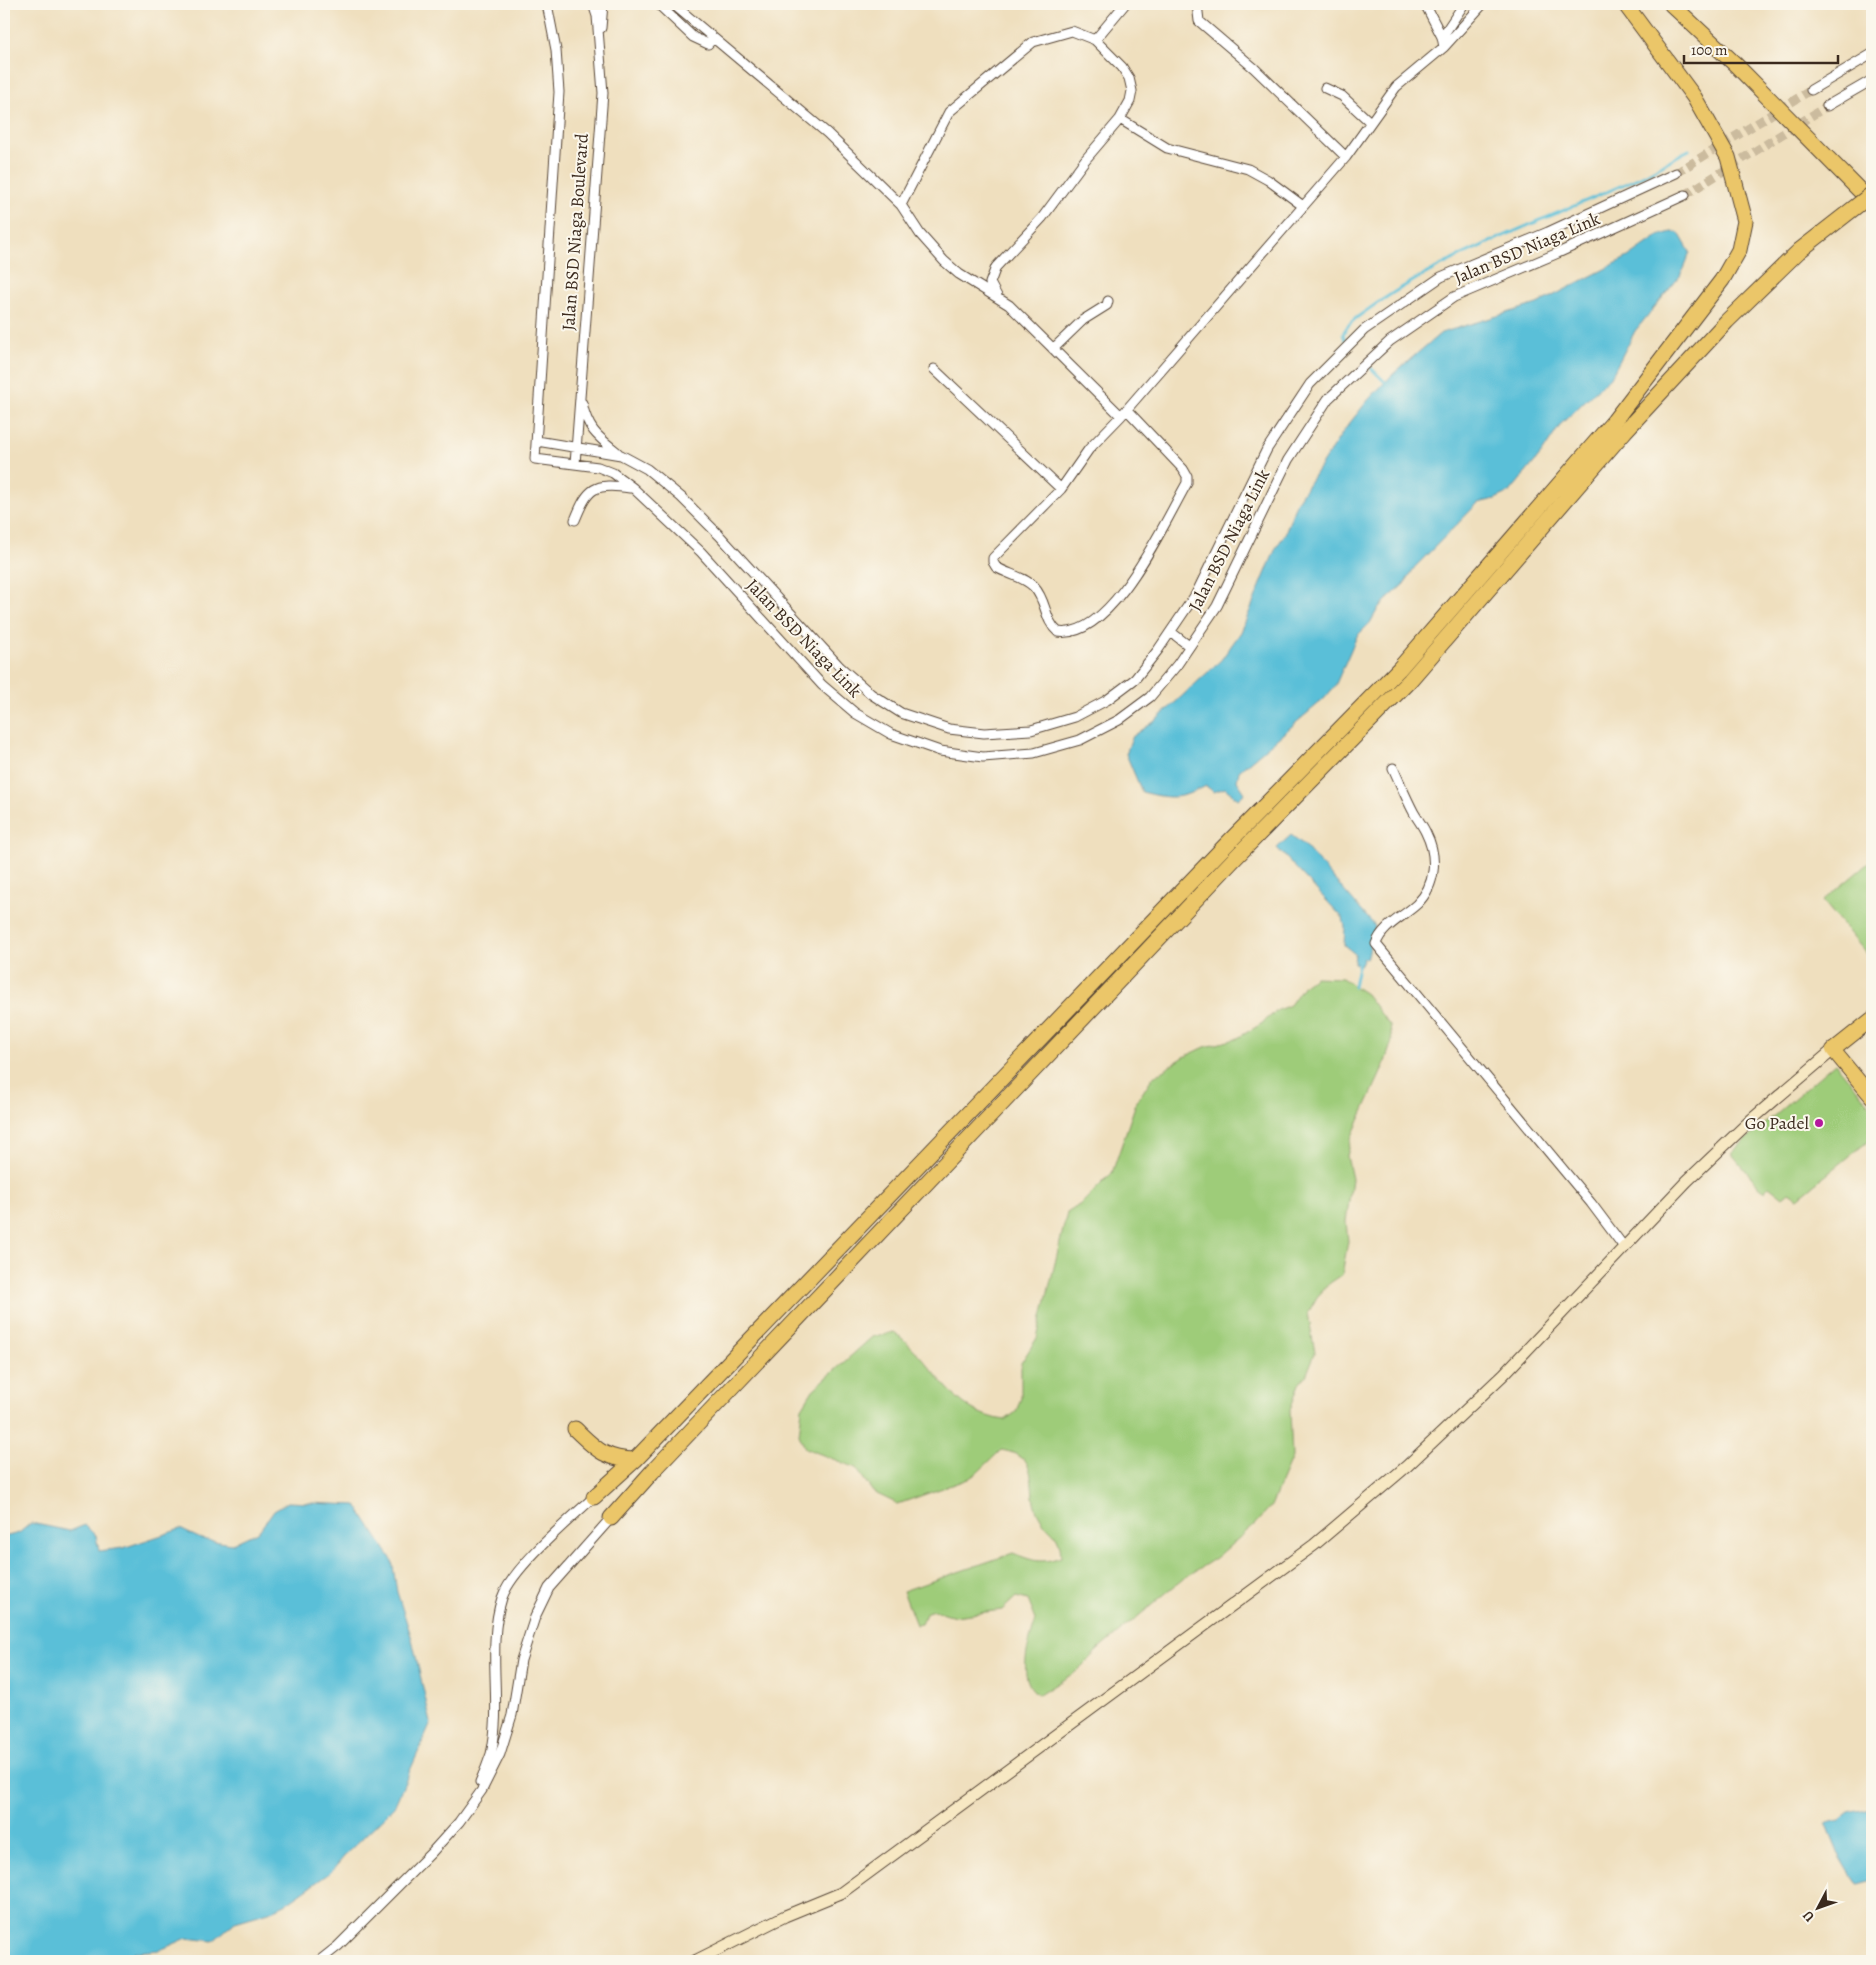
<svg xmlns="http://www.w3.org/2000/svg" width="1876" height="1965" font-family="Alegreya,serif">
<rect width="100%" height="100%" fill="#fbf7ec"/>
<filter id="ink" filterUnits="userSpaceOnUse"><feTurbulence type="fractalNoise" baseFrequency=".02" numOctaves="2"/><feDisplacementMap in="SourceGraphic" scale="10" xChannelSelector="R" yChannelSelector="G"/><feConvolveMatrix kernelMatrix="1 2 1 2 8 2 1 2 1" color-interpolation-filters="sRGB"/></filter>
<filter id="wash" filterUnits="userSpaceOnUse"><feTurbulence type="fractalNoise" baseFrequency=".0096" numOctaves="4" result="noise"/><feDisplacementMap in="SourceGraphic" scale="20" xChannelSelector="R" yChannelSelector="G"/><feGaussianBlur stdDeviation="1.12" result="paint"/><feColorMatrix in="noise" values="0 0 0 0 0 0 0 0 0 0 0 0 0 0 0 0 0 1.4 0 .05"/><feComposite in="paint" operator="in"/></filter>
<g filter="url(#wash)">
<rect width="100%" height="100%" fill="#efdfbe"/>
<path fill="#9ecc79" stroke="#6c7b4c" d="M1872,860v100l-49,-59z
M1315,977l27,1 24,16 24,32 2,15 -9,27 -31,68 -5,20 5,23 -6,43 2,19 -6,34 -12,8 -13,14 -9,16 7,40 -9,23 -7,8 -9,26 2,47 -21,49 -16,18 -39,34 -32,20 -85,71 -22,22 -38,24c-24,-15 -10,-53 -3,-75l-8,-20 -12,-3 -14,13 -47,6 -21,-6 -7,2 -6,12 -5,1 -13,-34 110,-38c20,8 28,11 48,4 -1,-26 -10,-21 -21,-40 -17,-27 6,-60 -39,-67l-24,23 -9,6 -70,25 -25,-12 -17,-24 -51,-20 -6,-13 3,-27 11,-18 59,-53 22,-5c42,30 56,82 111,88l11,-8 5,-14v-35l16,-25 30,-125 15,-10 30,-30 24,-70 16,-25 32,-21 21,-10 31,-8 25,-15 17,-14 12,-5 14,-20z
M1835,1063l37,44v31l-74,60 -9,-6 -6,5 -14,-11 -5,6 -33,-39z"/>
<path fill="#5abfd8" stroke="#4a747b" d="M1671,232l8,1 11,19 -10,24 -45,55 -23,44 -51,49 -19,29 -32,39 -15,7 -17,4 -64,65 -9,15 -26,24 -9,16 -13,13 -22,50 -11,13 -85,72 -2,10 8,12 -7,6 -13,-11 -11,4 -8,-6c-28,14 -35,13 -64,6l-16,-38 6,-17 23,-16 66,-61 20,-28 35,-84 9,-14 12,-33 48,-72 23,-29 25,-26 48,-41 96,-29 91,-47 30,-21z
M1291,835l13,10 71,81 -8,33 -3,-1 -3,7 -7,-2 1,-9 -11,-9 1,-18 -2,-9 -66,-70z
M288,1502l68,3 36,55 5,32 15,47 19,84 -37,84 -46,45 -17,20 -44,31 -18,9 -34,10 -22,19 -26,-3 -27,12 -25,2 -12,9h-119v-424l15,-4 12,-10 39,8 15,-6 11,11 3,15 24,-3 57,-19 21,10 31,5 27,-13 15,-21z
M1872,1808v72l-15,4 -20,-34 -11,-27 14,-3 9,-7z"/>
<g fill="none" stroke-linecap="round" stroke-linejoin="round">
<path stroke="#5abfd8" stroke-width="3" d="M1345,340l-2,-6c6,-14 21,-21 33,-30 82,-56 177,-86 266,-128 16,-8 31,-18 47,-26
M1371,368l14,14
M1354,986l5,-25"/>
</g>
</g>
<g filter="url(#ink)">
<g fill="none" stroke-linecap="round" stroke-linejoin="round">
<path stroke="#cbbb9e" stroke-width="9" stroke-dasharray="9 4.5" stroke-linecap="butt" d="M1676,173l135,-83
M1685,195l142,-89"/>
<g stroke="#564536" stroke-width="11">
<path id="minor" d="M547,4l9,46 3,42 -24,367 63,8 15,6 20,15 68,64 121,133 33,28 36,21 49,17 43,6 51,-4 46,-13 39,-20 31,-23 27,-32 40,-59 71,-146 40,-61 62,-58 64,-44 104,-44 127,-58
M658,4l35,33 15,7 5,-6
M673,4l154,129 74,72 19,29 24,27 15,13 50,31 112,111 225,-259 50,-70 48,-40 39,-43
M1197,4l2,17 55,47 92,89
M1425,4l17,33 2,10
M601,28l2,-24
M1442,37l22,-33
M1095,40l30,-36
M1325,88l17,8 28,26
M1811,90l61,-36
M1827,106l45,-26
M1120,119l47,29 81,21 20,11 35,26
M901,205l48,-93 84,-70 39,-11 23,9 27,27 7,11 3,13 -2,10 -10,18 -35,41 -43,58 -46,49 -6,16 7,13
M1053,349l30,-29 24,-15 1,-4
M934,369l127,120
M582,403c6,27 15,33 36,50
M1121,416l-32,33 -28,40 -68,69v4l3,5c11,7 29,10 38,20 13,14 10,33 24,45 54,8 106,-109 129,-149v-7l-4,-7 -56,-59
M537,441l84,14 26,14 34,28 38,38 121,132 31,27 30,19 48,16 35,4 47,-3 44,-13 32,-17 28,-21 23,-29 38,-56 71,-145 43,-65 54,-54 77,-53 107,-45 128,-59
M575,464l28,-371 -6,-77 -4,-12
M575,520c13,-32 19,-38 55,-32
M1171,632l18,14
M1393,768c7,15 13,30 21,45 4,7 9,13 12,20 12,24 10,52 -9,71 -14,13 -35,22 -41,40l215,259 33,44
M480,1782c4,-9 8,-19 11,-28 12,-51 -5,-106 11,-156 10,-30 68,-79 92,-101
M319,1961l19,-15 94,-94 27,-30 23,-32 18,-36 12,-39 9,-55 14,-43 14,-29 62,-70"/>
</g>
<g stroke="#564536" stroke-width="13">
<path id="secondary" d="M695,1961l90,-45 56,-23 473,-348 93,-79 97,-92 183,-193 64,-61 82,-70"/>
</g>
<g stroke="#564536" stroke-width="16">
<path id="primary" d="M1872,1019l-39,31 39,47"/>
</g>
<g stroke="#564536" stroke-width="17">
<path id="motorway" d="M1671,4l65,61 136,138
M575,1429c21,20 29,30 60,31
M594,1497l41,-37 590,-614 174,-177 215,-248 108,-141 17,-30 6,-29 -17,-64 -34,-60 -69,-93
M611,1518l41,-46 584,-615 174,-177 215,-249 102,-110 72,-70"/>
</g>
<use href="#minor" stroke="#fff" stroke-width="9"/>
<use href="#secondary" stroke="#f7e8c3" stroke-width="11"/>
<use href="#primary" stroke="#ebc669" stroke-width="14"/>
<use href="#motorway" stroke="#ebc669" stroke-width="15"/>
<g stroke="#564536" stroke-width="17" stroke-linecap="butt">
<path id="motorway-bridge" d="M1799,251l73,-57"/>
</g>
<use href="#motorway-bridge" stroke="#ebc669" stroke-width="15"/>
</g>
</g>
<circle fill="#b5179e" stroke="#fbf7ec" stroke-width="2" cx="1819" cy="1123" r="5"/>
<g text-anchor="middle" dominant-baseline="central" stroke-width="4" stroke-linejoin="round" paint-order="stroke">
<g font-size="18" fill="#3b2a1e" stroke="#fbf7ec">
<text transform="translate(575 232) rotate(-86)">Jalan BSD Niaga Boulevard</text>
<text transform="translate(1527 248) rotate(-23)">Jalan BSD Niaga Link</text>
<text transform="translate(1229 540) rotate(-63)">Jalan BSD Niaga Link</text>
<text transform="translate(804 638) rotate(46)">Jalan BSD Niaga Link</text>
</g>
<g font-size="18" fill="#3b2a1e" stroke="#fbf7ec" text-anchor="end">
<text x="1809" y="1123">Go Padel</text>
</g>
</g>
<rect width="1876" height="1965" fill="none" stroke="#fbf7ec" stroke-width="20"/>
<g transform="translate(1818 1908) rotate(229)" stroke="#fbf7ec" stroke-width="4" paint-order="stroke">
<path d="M0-4L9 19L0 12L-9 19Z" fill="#3b2a1e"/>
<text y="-8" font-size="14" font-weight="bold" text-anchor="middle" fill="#3b2a1e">U</text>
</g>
<path d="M1684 55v8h154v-8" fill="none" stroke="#3b2a1e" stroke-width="2.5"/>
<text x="1691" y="55" font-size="15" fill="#3b2a1e" stroke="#fbf7ec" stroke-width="4" paint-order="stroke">100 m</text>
</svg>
